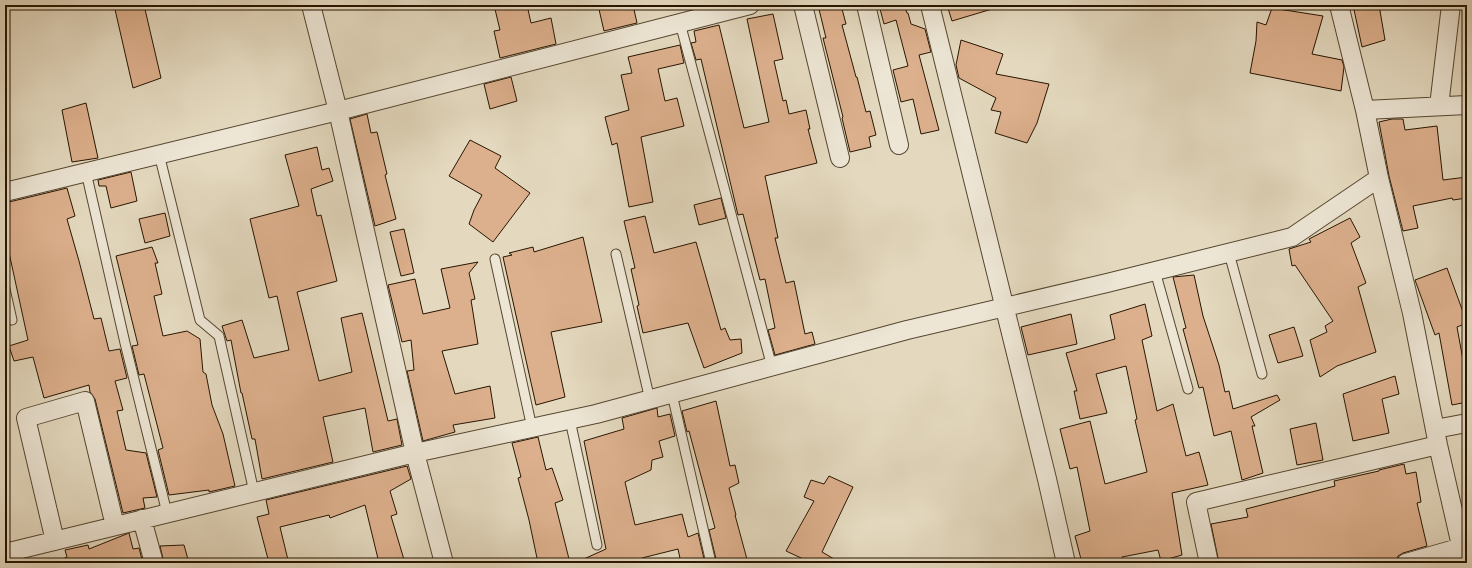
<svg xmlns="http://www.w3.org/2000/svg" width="1472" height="568" font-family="Alegreya,serif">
<rect width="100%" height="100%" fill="#e4d9bf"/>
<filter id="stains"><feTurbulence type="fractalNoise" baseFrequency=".005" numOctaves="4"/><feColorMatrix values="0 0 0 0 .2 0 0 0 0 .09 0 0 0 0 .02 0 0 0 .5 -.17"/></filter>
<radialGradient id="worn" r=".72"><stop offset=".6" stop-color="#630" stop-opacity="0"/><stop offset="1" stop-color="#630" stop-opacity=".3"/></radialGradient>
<path fill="#ddb08d" stroke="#271501" d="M114,5h30l17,73 -28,10z
M494,5h33l4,18 20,-5 5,26 -56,14 -6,-27 6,-1z
M598,5h35l4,18 -33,8z
M818,5h23l5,19 -4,1 14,52h1l9,35 4,-1 6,24 -7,2 2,10 -21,5 -8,-34 1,-1 -20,-79h3z
M879,5h25l3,8h1l3,11 14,5 6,23 -12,3 20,75 -18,4 -8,-35 -12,3 -8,-32 15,-4 -12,-46 -12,4z
M947,5h45v4l-40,12z
M1353,5h26l6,35 -23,7z
M1272,8l51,8 -11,38 30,6 2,7 -3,24 -91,-18 6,-32 1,-19 9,3z
M773,14l10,45 -9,2 9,40 3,-1 3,14 17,-4 4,19h-2l9,34 -52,13 13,62h-3l11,45 8,-2 11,53 7,-2 3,12 -40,11 -7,-25 7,-2 -10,-49 -5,1 -17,-66 -5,1 -37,-156 -5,1 -5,-17 5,-1 -2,-11 25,-6 25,103 25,-6 -22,-103z
M961,40l42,14 -7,20 53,10 -12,39 -10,20 -32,-10 6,-21 -10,-2 5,-12 -37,-20 -3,-13z
M680,45l4,18 -26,6 7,32 12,-3 7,28 -43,11 12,65 -24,5 -12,-64 -5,2 -7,-28 24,-7 -8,-35 11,-2 -4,-16z
M511,77l6,24 -27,8 -6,-25z
M86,103l12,55 -26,4 -10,-52z
M367,114l4,19 6,-1 10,42 -2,1 11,44 -21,7 -25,-107z
M1392,119h11l2,11 32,-4 6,54 24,-3v21l-14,2 -1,-2 -39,8 5,22 -15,3 -14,-55 -10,-54z
M470,140l31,16 -6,12 35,25 -37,49 -24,-18 5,-14 8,-15 -33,-19z
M317,147l5,23 7,-2 4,13 -22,8 6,27 4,-1 16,66 -40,11 22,89 33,-9 -11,-54 21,-5 26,108 9,-2 5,26 -29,7 -8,-44 -42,9 10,45 -71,17 -7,-40h-3l-10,-46h-1l-10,-53 -4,1 -5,-15 20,-6 12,38 35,-8 -12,-54 -8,2 -19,-79 49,-13 -14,-51z
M131,172l6,29 -26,7 -5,-22h-7l-1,-6z
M67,188l8,28 -8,3 12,42 15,58 7,-1 8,33 11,-2 7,29 -12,3 8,29 -6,1 9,39 20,3 11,44 -14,1 2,10 -22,5 -28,-114 -5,-7 -1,-7 -45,13 -11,-41 -19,4 -5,-15 19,-6 -23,-106v-31z
M721,198l5,20 -27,7 -5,-20z
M165,213l5,23 -25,7 -6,-24z
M645,216l9,37 42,-11 25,88 4,-2 5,12 11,-1 1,14 -38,15 -16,-45 -45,10 -6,-27 2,-1 -8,-36 4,-1 -11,-47z
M1350,218l10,19 -9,6 15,40 -8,4 18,65 -39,14 -17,11 -10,-37 17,-8 -2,-6 8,-5 -38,-56 -3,1 -3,-17 22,-7 -2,-3z
M404,229l10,44 -13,3 -11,-44z
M583,237l19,85 -51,10 14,65 -29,8 -33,-148 9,-2 -3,-2 24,-6 1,5z
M152,247l6,16h-3l7,31 -8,2 9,40 24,-5 13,8 3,33 3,2 6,31 11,29 12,52 -26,6v-2l-40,5 -11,-45 5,-2 -19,-74 -5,1 -7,-29 6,-1 -22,-89z
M478,262l-9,11 6,26 -4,1 7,44 -36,7 13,43 35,-8 5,32 -42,7 2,7 -32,9 -16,-70 7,-1 -3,-30 -9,2 -14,-57 27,-6 8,35 27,-6 -9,-39z
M1447,268l20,55 -10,4 10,55v20l-15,3 -13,-72 -4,2 -20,-55z
M1194,275l9,41 16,49 6,27 4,-1 4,18 44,-14 3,5 -29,17 4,9h-3l11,47 -21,7 -11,-49 -17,5 -11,-49 -4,1 -16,-59 3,-1 -13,-51z
M1145,304l7,32 -10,4 15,71 16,-7 13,52 13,-4 9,33 -36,8 10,62 -21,6 -3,-11 -36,7 1,6h-41l-7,-27 15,-5 -13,-64 -7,2 -10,-40 30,-8 15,63 42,-12 -12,-52 2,-1 -11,-53 -30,8 11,39 -27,6 -6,-28h3l-11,-38 49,-14 -5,-24z
M1071,314l6,30 -49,11 -7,-28z
M1294,327l9,29 -25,7 -9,-28z
M1395,376l4,18 -17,5 7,34 -36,8 -10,-47z
M716,401l14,65 5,-1 4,18 -10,5 7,27h-1l13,48h-31l-8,-33 6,-2 -26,-97 -2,1 -5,-21z
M657,408l1,9 12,-3 5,22 -16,5 4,16 -11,3 -1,10 -26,12 10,43 47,-11 6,23 10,-4 7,30h-24l-3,-14 -36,9 1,5h-68l31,-14 -22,-108 40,-12 -2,-11z
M1316,423l7,37 -26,5 -7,-36z
M538,437l8,33 6,-2 11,32 -8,3 15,60h-32l-9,-43 -11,-42 3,-1 -9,-34z
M1404,464l2,10 10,-2 5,30 -4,1 10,43 -24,7 -5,3 -2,7h-177l-8,-39 37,-7 -2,-8 89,-23 -1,-5 45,-10v-1z
M407,466l4,13 -21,12 7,23 -6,2 14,47h-26l-14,-58 -35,13 -1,-3 -49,12 8,33 -19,3 -12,-46 12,-3 -3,-14z
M829,476l24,11 -31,65 19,11h-29l-26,-12 28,-50 -10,-4 7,-17 13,4z
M129,533l4,16 6,-1 4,15h-88l12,-6 -2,-7 23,-5 1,4z
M184,545l5,18h-25l-4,-17z"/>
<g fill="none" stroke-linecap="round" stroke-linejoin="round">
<g stroke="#564630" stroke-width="11">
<path id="lane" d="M680,23l92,344
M159,154l41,166 19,16 35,156
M86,172l39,171 42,170
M1229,253l33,121
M616,254l34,146
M495,259l37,169
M1155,271l33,118
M5,289l7,31
M672,394l39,169
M570,420l27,125"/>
</g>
<g stroke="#564630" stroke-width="20">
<path id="street" d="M311,5l27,106 77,342 29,110
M803,5l37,153
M866,5l33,140
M930,5l117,474 19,84
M1339,5l26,105 14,68 33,135 26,132 27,118
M1439,106l12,-101
M1365,110l102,-5
M5,192l333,-81 412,-106
M1435,429l32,-6
M142,519l12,44
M55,541l-29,-123 59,-17 30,125
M5,553l410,-100 181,-39 311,-84 200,-47 185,-46 87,-59
M1209,563l-13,-61 242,-57
M1406,563l56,-16"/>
</g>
<use href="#lane" stroke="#ede6d5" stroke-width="9"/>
<use href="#street" stroke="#ede6d5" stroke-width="18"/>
</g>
<rect width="1472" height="568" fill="none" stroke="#e4d9bf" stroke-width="20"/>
<rect x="6" y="6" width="1460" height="556" fill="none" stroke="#271501" stroke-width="2"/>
<rect x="10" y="10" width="1452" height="548" fill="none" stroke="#271501"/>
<rect width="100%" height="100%" filter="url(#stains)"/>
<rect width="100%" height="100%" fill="url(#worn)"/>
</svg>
